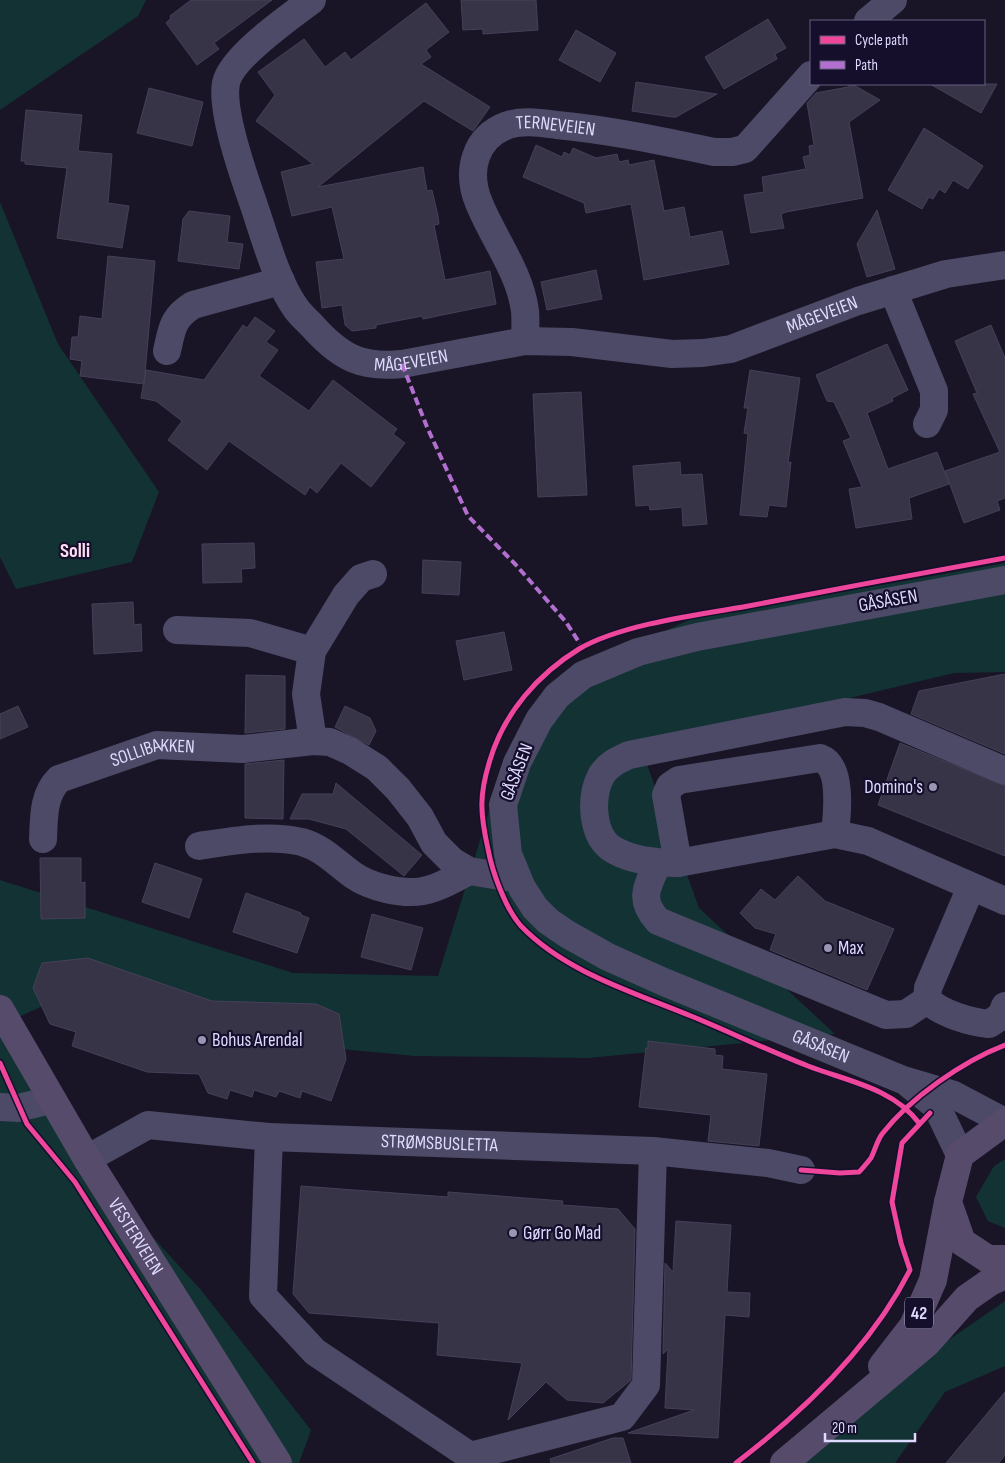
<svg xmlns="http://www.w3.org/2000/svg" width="1005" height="1463" font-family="'Sofia Sans Condensed',sans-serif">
<rect width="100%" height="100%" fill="#191526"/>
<path fill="#123234" d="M0,0h146l-8,16 -138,94z
M0,202l58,142 101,148 -27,70 -116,27 -16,-32z
M1005,563v109l-51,1 -313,75 58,160 136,126 -247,24 -173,-2 -180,-17 -186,-36 -39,18 70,136 121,133 110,140 -12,33h-299v-583l293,93 145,3 53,-171 74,-128 126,-58z
M1005,1159v69l-17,-7 -12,-24 18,-31z
M1005,1301v65l-60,26 -50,71h-102l63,-59z"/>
<path fill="#383447" stroke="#454059" d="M191,0h81l-58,43 5,6 -22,16 -31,-42 5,-5 -1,-2z
M461,0h75l2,30 -55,4v-5l-20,1z
M426,3l23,29 -23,18 5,7 -10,7 69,43 -17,24 -49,-30 -106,86 105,-20 4,24 5,-1 6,26 1,8 -5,1 11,55 45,-9 6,33 -73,15 -1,-3 -46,9v3l-24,3 -7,-6 -3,-20 -20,3 -6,-46 28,-3 -12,-52 -40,9 -11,-44 32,-8 -57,-43 19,-26 -17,-23 46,-33 21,28 20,-15 6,8z
M768,19l18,29 -11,6 2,5 -53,30 -19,-32z
M576,30l40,23 -16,29 -41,-22z
M636,82l81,12 -41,23h-4l-40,-6z
M852,84l28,16 -31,22 14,76 -77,14 -5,2 3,14 -33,5 -7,-38 20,-3 -2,-15 44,-8 -3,-12 7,-2 -1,-9 5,-1 -7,-42 9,-10 32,-6z
M930,84h67l-16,29z
M149,88l54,14 -11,44 -55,-13z
M26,110l56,5 -4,36 34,3 -4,49 21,3 -7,42 -65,-10 10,-70 -42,-4v-3h-4z
M924,128l59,38 -15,23 -15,-9 -8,13 -6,-4 -6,10 -4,-2 -7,12 -34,-19z
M536,145l26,12 2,-5 6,3 3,-7 23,10 21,-4 2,8 9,-2 1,5 25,-5 10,51 20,-4 6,30 32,-6 7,33 -85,16 -13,-76 -45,9 -2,-10 -61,-26z
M877,210l18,59 -28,8 -10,-33z
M189,211l41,5 -3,26 16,2 -4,25 -61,-8 5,-42z
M108,256l47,5 -11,123 -64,-8 2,-15 -12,-2 2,-22h6l2,-21 22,3z
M596,270l6,29 -55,11 -6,-28z
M255,317l20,14 -9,11 12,8 -19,26 50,35 24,-31 64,49 -4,5 12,9 -34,44 -30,-24 -24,30 -7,-6 -5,8 -76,-54 -22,29 -39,-30 14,-19 -26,-20 -15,-3 5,-28 58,10 39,-55 4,3z
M991,325l14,33v140l-8,3 3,9 -36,13 -19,-52 55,-19 -27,-58 4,-1 -22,-52z
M887,344l21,46 -16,8 1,3 -26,12 21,56 49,-17 12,32 -40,14 3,21 -56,9 -7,-39 13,-2 -19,-46 8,-3 -17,-36 -7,-1 -11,-26z
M750,370l50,8 -12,85 3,-1 -5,45 -17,-2 -2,12 -27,-2 8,-81 -4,-1 4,-25h-4z
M581,392l6,103 -49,2 -5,-103z
M680,462l1,13 21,-1 5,50 -24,2 -1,-19 -32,3 -1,-5 -13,1 -3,-40z
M254,543l1,25 -14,1 1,13 -39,1 -1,-39z
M423,560l38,2 -2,33 -37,-2z
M133,602l1,23 7,-1 1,27 -48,3 -2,-50z
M504,632l8,38 -48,10 -8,-39z
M1005,674v80l-94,-40 8,-23z
M246,675l39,1v53l-40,4z
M18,706l10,21 -28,12v-25z
M345,706l25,12 6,13 -7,14 -34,-18z
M900,743l105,43v70l-127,-51z
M284,760l-1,59 -38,-1v-54z
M336,783l86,72 -18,21 -58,-47 -37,-10h-19l12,-25h31z
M40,858h41v25l4,-1v36l-44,1z
M155,863l47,16 -13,39 -47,-16z
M798,876l27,25 69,28 -27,61 -97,-40 6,-16 -21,-6 -15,-15 21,-24 14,11z
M246,893l55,20v2l8,3 -12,35 -64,-21z
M372,914l51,14 -12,42 -50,-13z
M88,958l124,43 104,3 23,10 7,45 -15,42 -29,-10 -2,7 -21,-7 -3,6 -22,-7 -2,7 -22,-7 -3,9 -19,-6 -9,-19 -52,-2 -75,-26 4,-14 -26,-8 -17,-36 9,-25z
M648,1041l67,8v6l8,1 -1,13 45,5 -8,72 -51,-5 3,-26 -72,-8 7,-59h2z
M301,1186l147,11v-5l115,9 -1,4 56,4 17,20 -4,151 -28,23 -36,-3 -21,-18 -38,38 14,-57 -85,-8 2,-32 -130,-10 -16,-19z
M676,1221l55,4 -4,67 23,1 -1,24 -24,-2 -7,123 -90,-5 66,-23 -29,-2 3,-59 -5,5 2,-91 8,9z
M1005,1392v63l-6,8h-53z
M613,1438h10l8,25h-80l-1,-4z"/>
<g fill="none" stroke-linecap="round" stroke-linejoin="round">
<g stroke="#4c4a67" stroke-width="28">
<path id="s1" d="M312,0c-21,16 -81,57 -86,83 -5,26 15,85 24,111 12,33 25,85 45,113 5,8 14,15 20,22 27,29 47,39 87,35l123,-23 47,1 100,12 31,-1 28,-4 127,-48 88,-27 59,-9"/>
<path d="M868,21l25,-21"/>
<path d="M893,290l41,101v19l-7,14"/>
<path id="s2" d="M525,341c0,-10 1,-21 0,-30 -5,-39 -32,-73 -46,-108 -13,-31 -5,-66 29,-78 16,-5 33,-2 49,0 53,5 105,16 157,27h18l13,-3 66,-74"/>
<path d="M167,351c5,-22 5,-33 26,-46l88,-24"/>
<path id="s3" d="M1005,580l-308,57 -59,15 -55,23 -26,21 -18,24 -22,43 -14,42 5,49 14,34 13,20 13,13 19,13 41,23 56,25 239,98 51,15 51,27"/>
<path d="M177,630l73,3 62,18"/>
<path d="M313,741l-7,-47 6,-43 34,-56 15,-17 12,-4"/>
<path d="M1005,771l-126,-54 -14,-4 -20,-1 -216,43c-11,5 -22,10 -28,21 -11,21 -10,61 13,74 19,11 43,13 64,13l157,-29 33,7 137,60"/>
<path id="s4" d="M43,839c1,-22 0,-44 16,-60l98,-34 86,4 70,-8 17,1 20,9 27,17 21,21 22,28 14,26 18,18 17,10 37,6 10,-2"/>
<path d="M199,846c32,-5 70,-12 103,-4 21,6 34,21 51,33 17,12 49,20 70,16 16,-3 31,-12 46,-20"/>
<path d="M658,863c-11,24 -20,36 0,58l228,94 20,-1 21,-14"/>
<path d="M678,863l-12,-68 4,-9 9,-6 141,-22c23,8 17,57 15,76"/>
<path d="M971,887l-43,101 -1,12c15,14 43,22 62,24l12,-8 4,-10"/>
<path d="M910,1085l27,22 23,48"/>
<path d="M0,1107l18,1 33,-8"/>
<path d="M269,1137l-6,159 52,56 155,104 152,-39 24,-32 7,-234"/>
<path id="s5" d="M87,1159l61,-34 121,12 384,14 115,12 33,7"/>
</g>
<g stroke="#564b6b" stroke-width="28">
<path id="s6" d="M0,1009l87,150 191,304"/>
<path d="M1005,1122l-45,33 -12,47 14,40 26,17h17"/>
<path d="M882,1366l31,-40 20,-46 15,-78"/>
<path d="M784,1463l143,-120 40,-45 23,-16 15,-7"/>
</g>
<path stroke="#b36fd0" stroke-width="4" stroke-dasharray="8 4" stroke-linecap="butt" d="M402,364l25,63 41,89 48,49 50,57 16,25"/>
<g stroke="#150f2c" stroke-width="8">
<path id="cycleway" d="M0,1063l27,61 48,58 178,281
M919,1123c-26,-35 -72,-42 -111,-57 -39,-15 -78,-34 -117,-50 -58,-24 -126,-44 -170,-90 -16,-18 -29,-55 -33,-77 -8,-36 -9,-54 2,-89 14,-47 48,-86 89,-111 41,-24 116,-34 164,-42 87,-17 175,-33 262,-49
M801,1170l39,3 19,-1c4,-4 8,-9 12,-14 4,-8 6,-17 11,-24 28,-36 81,-73 123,-89
M736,1463c68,-52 135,-116 174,-193l-9,-27 -9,-41 10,-59 28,-30"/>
</g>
<use href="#cycleway" stroke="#ed469a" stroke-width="5"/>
</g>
<g fill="#9a95b3" stroke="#150f2c" stroke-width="2">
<circle cx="933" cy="787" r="5"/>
<circle cx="828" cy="948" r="5"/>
<circle cx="202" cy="1040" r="5"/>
<circle cx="513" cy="1233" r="5"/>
</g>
<g text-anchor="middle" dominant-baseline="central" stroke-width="4.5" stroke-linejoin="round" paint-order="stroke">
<rect fill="#150f2c" stroke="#a29dc0" stroke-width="1" x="905" y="1297.5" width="28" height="31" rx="4"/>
<g font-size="18" font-weight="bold" fill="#dfdaff">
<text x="919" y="1313">42</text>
</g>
<g font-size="19" fill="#dfdaff" stroke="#150f2c">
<text stroke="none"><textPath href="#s2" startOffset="290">TERNEVEIEN</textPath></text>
<text stroke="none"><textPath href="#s1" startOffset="915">MÅGEVEIEN</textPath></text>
<text stroke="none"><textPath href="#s1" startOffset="495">MÅGEVEIEN</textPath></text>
<text transform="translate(888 601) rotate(-10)">GÅSÅSEN</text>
<text stroke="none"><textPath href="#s4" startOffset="162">SOLLIBAKKEN</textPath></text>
<text transform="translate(517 772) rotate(-69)">GÅSÅSEN</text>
<text stroke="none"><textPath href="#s3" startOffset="1019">GÅSÅSEN</textPath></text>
<text stroke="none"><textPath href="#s5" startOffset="362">STRØMSBUSLETTA</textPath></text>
<text stroke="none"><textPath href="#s6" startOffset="265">VESTERVEIEN</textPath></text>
</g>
<g font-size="19" fill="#dfdaff" stroke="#150f2c" text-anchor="start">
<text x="923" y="787" text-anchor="end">Domino's</text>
<text x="838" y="948">Max</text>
<text x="212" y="1040">Bohus Arendal</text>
<text x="523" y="1233">Gørr Go Mad</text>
</g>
<g font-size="20" font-weight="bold" fill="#ffdcf1" stroke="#150f2c">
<text x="75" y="551">Solli</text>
</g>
</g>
<rect x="810" y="20" width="175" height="65" fill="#150f2c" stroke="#666080"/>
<rect x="820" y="36" width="25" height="8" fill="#ed469a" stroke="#666080"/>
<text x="855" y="45" font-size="15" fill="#dfdaff">Cycle path</text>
<rect x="820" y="61" width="25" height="8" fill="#b36fd0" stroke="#666080"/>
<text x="855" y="70" font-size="15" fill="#dfdaff">Path</text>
<path d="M825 1433v8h90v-8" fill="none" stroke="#dfdaff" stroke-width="2.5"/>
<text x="832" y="1433" font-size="15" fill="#dfdaff" stroke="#150f2c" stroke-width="4" paint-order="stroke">20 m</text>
</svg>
